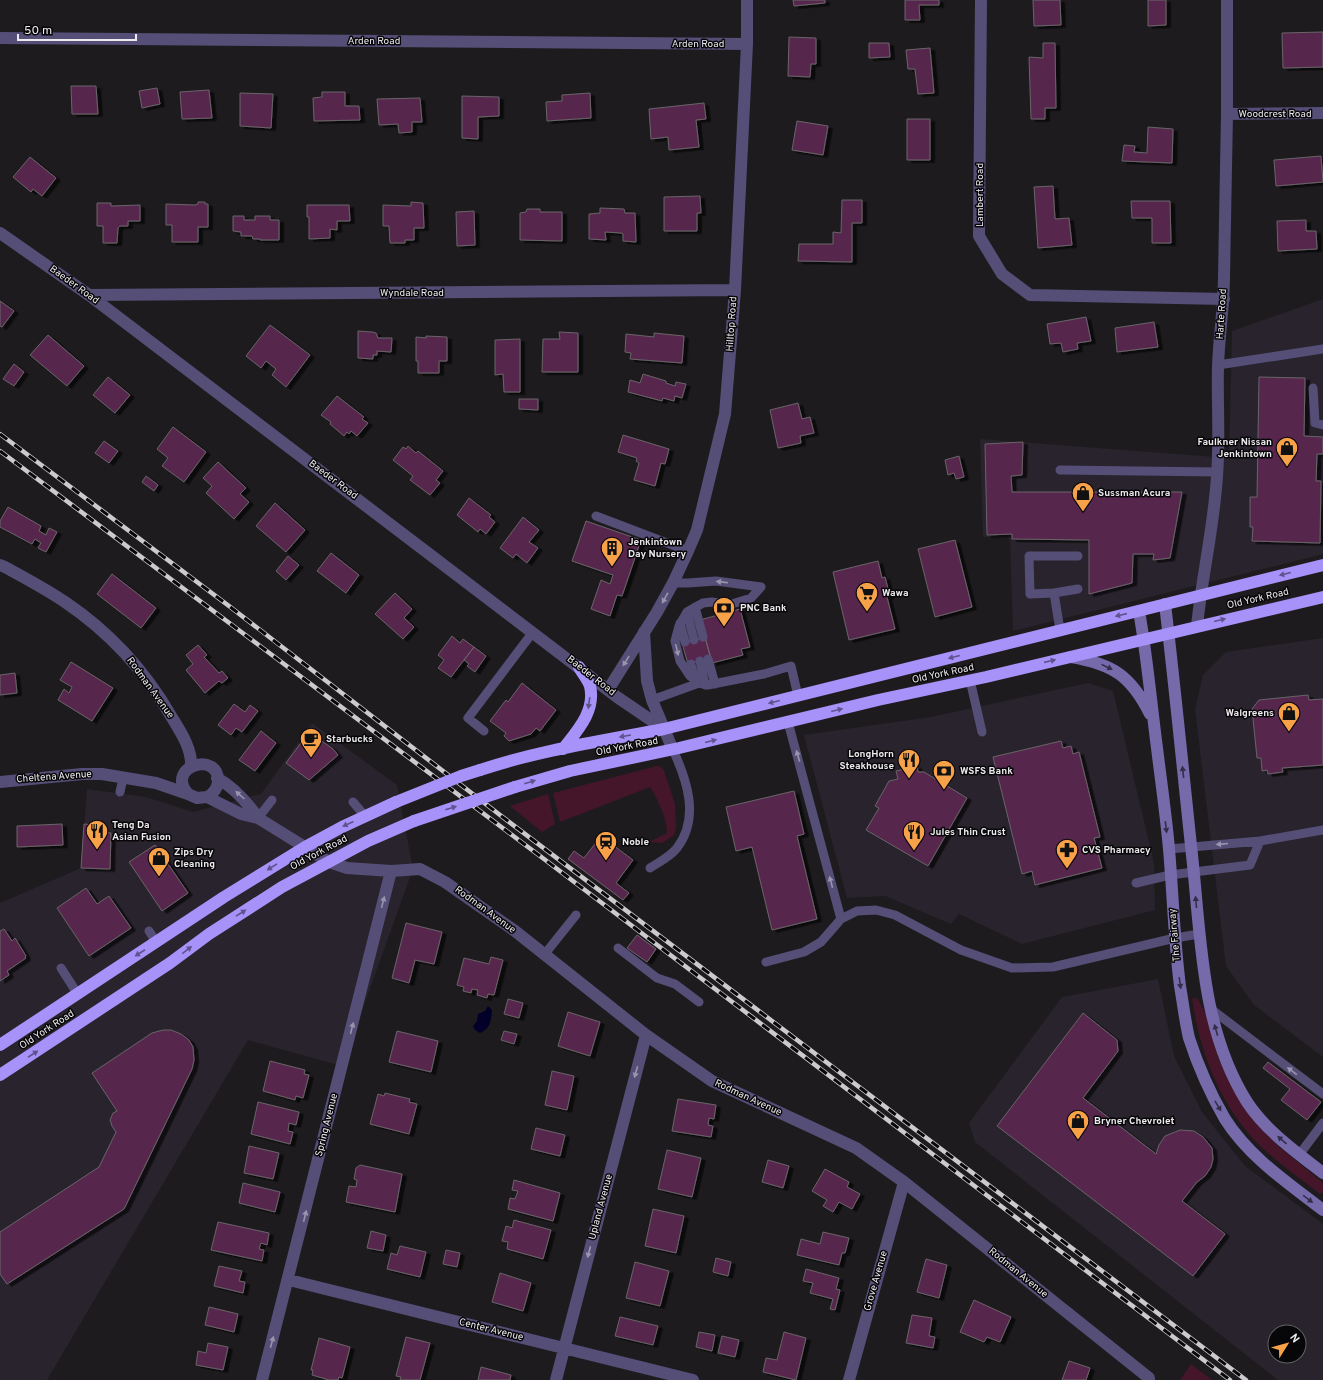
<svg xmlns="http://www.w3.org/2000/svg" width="1323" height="1380" font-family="Overpass,sans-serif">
<defs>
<filter id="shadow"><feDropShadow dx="4.5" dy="2.5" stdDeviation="0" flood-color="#0009"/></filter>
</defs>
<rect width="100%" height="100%" fill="#1e1b1f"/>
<path fill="#28232c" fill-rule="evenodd" d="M1323,299v255l-310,77 -3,-91 -3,-3h-24l-3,-98 249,19 3,-127z
M1323,638v419l-69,-52 -28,-39 -31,-257 8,-34 23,-23z
M1088,683l25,8 41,172 1,47 -133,34 -63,-30 -8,10 -66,-28 -38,2 -43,-163 127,-18z
M312,723l85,62 16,84 -71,197 -94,-26 -201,340h-47v-477l81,-35 6,-79 59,8 47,15 68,-18z
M1158,979l16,77 28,56 43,54 78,58v156h-45l-303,-238 -6,-19 93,-126zM1275,1332h24v24h-24z"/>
<path fill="#451629" d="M657,766l4,1 3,4 11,33 1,24 -2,7 -12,8 -13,-1 18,-9c0,-15 -9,-33 -17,-46l-90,35 -7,-29z
M548,794l7,30 -13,8 -32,-26z
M1192,998l4,1 1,-1 10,18 11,42 17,34 10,15 14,19 19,20 45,37v9l-3,2c-17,-13 -35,-26 -51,-40 -45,-39 -69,-98 -77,-156z
M1191,1364l21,16h-32z"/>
<path fill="#020028" d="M488,1006l4,4c-1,11 -1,18 -12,23l-5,-3 -2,-4 4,-5 1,-7 7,-3z"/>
<path fill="#57284e" stroke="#696468" filter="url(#shadow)" d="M793,0h32v3l-31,3z
M905,0h34v5h-20l1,15h-15z
M1033,0h27l1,25 -27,1z
M1148,0h18v25l-18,1z
M1323,32v35l-40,1 -1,-35z
M789,37l27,1v26h-5l-1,13 -22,-1z
M869,43h20l1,14 -21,1z
M1043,43h12l1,65h-11v11h-14l-2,-62 14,1z
M930,48l4,45 -16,1 -3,-25h-7l-2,-19z
M71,86h25l2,28h-26z
M157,88l3,16 -18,4 -3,-17z
M209,90l3,28 -30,1 -2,-27z
M322,92h23v14h14l1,14 -46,1 -1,-23 9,-1z
M240,93l33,1 -2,34 -31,-2z
M590,93l1,25 -44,3 -1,-19 16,-1v-6z
M462,96l37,1v19l-21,1v22l-16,-1z
M420,98l2,24h-10v10l-13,1 -1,-9 -19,1 -2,-26z
M704,103l2,16 -10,1 3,27 -30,3 -1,-13 -17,2 -2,-30z
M907,119h23v41h-23z
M797,121l31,5 -5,29 -31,-5z
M1148,127l25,2 -1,34 -50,-2 2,-16 11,1 -1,6 13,1z
M1321,156l2,26 -47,4 -2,-26z
M30,157l26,21 -14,18 -9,-7 -2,3 -18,-15z
M1053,186l2,33 14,-1 3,27 -34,3 -4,-61z
M700,196l1,17h-4v18h-33v-34z
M842,200h20v23h-10v39l-54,-1 1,-17h34v-12l8,1z
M1131,201h39l1,42h-19v-25h-20z
M198,202h7v2h3v23h-10v15h-26v-17h-6v-21l29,1 3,-1z
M411,202l12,1 1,25h-10v12h-9v3h-15l-1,-17h-6v-21l28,1z
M97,203h14v3l29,-1v16h-12v5h-8l-2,2 -1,15h-14v-17h-6z
M307,205h42l1,16h-13v9l-7,-1v9l-21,1v-22h-2z
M600,208l24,1 1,4h10l1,29 -13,-1v-7l-2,-1 -16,-1 1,8 -17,-1v-25l11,-1z
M527,209h13v3h22v29l-42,-1v-27l6,-1z
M474,211l1,34 -18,1 -1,-34z
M233,216h11v4h11v-4h15v4h9v20h-19v-1h-7l-1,-3h-11v-4l-8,-1z
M1306,220v11h10l1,18 -39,2 -1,-30z
M0,301l14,10 -12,16 -2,-1z
M1086,317l5,24 -14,2 1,6 -15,3 -2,-9 -11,1 -3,-20z
M1154,322l4,25 -41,5 -2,-24z
M270,325l40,30 -24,32 -14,-12 4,-6 -10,-8 -5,7 -15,-12z
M358,331l14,1 4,1 2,5h14l-1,14 -14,-1v4h-4v4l-15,-1z
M559,332l19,1v39h-36l1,-33h17z
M654,333l30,3 -2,27 -52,-4 1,-6 -6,-1 1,-18 28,3z
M48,335l36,31 -17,20 -37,-31z
M426,336l21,1v24h-8v12h-21v-12h-2v-24l10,1z
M520,339v53h-16l-1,-18 -8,1v-35z
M14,364l10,8 -10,14 -11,-7z
M643,374l23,7v2l9,3 1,-4 10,2 -4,14 -7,-2 -1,5 -11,-3 -1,3 -34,-9 2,-12 10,3z
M108,377l22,18 -15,18 -22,-18z
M1259,377l46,1 -1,58 19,1v17h-6l-1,27h5l-1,62 -68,-2 1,-14h-3v-30h7z
M337,396l27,21 -2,2 6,4 -11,13 -6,-5 -2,3 -2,-2 -3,4 -14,-12 1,-2 -10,-7z
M519,399h19v11l-19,-1z
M798,403l4,16 8,-2 4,16 -14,3 1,7 -23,5 -8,-38z
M173,427l33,25 -22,30 -22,-16 6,-8 -11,-9z
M623,435l46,14 -4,15 -4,-1 -6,23 -21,-6 5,-17 -3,-2 1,-3 -19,-6z
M104,441l14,10 -9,12 -14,-10z
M1023,442l-1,33 -11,1 1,16h170l-12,66 -17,2 1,-6h-21l-1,29 -43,11v-54l-77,-1v-5l-25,1 -2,-91z
M408,446l8,7 2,-2 25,20 -7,9 4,3 -10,12 -20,-15 3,-4 -20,-16 10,-13 3,2z
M959,456l5,21 -8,2 -2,-6 -6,2 -3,-15z
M218,462l28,26 -6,6 9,8 -15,17 -28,-26 6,-7 -9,-8z
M146,476l12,9 -4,6 -12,-9z
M469,498l22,17 -2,2 6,5 -9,12 -6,-5 -2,3 -21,-17z
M275,503l30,27 -19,22 -30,-26z
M8,507l33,19 -2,5 7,4 3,-7 8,4 -11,20 -8,-4 3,-5 -6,-4 -3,5 -32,-17v-6z
M523,517l16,13 -10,12 9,6 -11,15 -11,-9 -3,4 -13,-10z
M586,521l55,19 -19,56 -5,-1 -7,21 -19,-7 10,-29 9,4 3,-9 -41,-14z
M955,540l17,67 -37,10 -17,-68z
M331,553l28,22 -13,18 -29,-22z
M288,556l11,9 -13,15 -10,-9z
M878,561l4,17 3,-1 5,19 -3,1 8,32 -46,11 -16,-68z
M112,574l44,34 -15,20 -44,-34z
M395,593l17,16 -8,9 10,9 -11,12 -28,-25z
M740,609l10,38 -9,2 2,6 -31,8 -12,-43z
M452,636l8,7 3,-4 11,8 -23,30 -13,-9 6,-8 -6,-5z
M705,637l6,21 -23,6 -6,-21z
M198,645l9,10 -3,2 15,16 3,-2 6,7 -6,5 -3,-2 -14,12 -19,-23 7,-6 -7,-9z
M474,647l12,9 -11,16 -8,-6 2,-2 -5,-4z
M71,662l42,26 -21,33 -34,-21 6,-11 5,4 3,-6 -12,-7z
M15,673l2,20 -17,2v-20z
M522,683l34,27 -16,21 -4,-3 -5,6 -22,7 -5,-5 2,-3 -16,-12 16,-21 2,2z
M1308,695l1,5 14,-1v66l-41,3 1,4 -15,2 -1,-4 -5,1 -1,-13h-4l-5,-49 7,-9z
M234,704l11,8 5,-7 8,6 -16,21 -6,-4 -5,7 -13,-10z
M261,731l15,12 -21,28 -16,-11z
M309,732l24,17 5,6 -29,25 -23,-17z
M1061,741l2,7 8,-2 2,8 6,-2 21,85 -6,1 8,30 -67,17 -3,-14 -10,3 -29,-117z
M917,766l1,6h6l43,26 -39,68 -62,-36 13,-22 -4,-2 14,-25 9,-2 -2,-8z
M794,791l10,43 -7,2 20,83 -45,11 -20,-83 -16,4 -10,-44z
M62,824l1,21 -46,2v-21z
M84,824l13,1 -1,7 15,1 -1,36 -29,-1z
M601,836l32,24 -17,23 13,10 -6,7 -55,-41 6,-8 10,7z
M155,845l33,48 -26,18 -33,-49z
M86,888l11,16 12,-8 22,32 -42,28 -32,-48z
M406,923l36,9 -8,32 -19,-4 -6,23 -17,-5z
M4,929l8,12 3,-3 11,18 -1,1 1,1 -19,13 2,4 -9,6v-50z
M637,935l19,14 -9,13 -20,-14z
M491,957l12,3 -9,35 -6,-1 -1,4 -10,-3 1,-5 -6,-1 -1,4 -8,-2 1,-4 -7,-2 7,-27 25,6z
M508,999l15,4 -4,15 -15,-4z
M568,1012l32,10 -10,34 -32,-10z
M1083,1013l34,27 1,11 -35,47 73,56 3,-9 6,-9 15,-6 14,1 9,6 9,11 1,11 -2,8 -6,9 -8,6 -15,19 43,33 -32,42 -196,-150z
M163,1030h8l10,4 8,6 4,7 1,13 -2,9 -68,140 -117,75 -7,-10v-42l99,-65 17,-35 -4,-6 -2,-6 3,-7 4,-2 -25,-38 60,-40z
M397,1031l41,10 -7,31 -42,-10z
M504,1031l13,3 -3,10 -13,-4z
M270,1061l35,9 -1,4 5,1 -6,23 -7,-2 -1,4 -32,-9z
M1268,1062l53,40 -14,18 -26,-20 9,-11 -27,-21z
M552,1071l22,5 -7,34 -22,-5z
M385,1093l25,6 -1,3 8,2 -8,30 -39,-10 8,-30 6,2z
M678,1099l38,6 -2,14 -5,-1 -1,7 5,1 -2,11 -39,-6z
M258,1102l41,10 -3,13 -7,-2 -1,8 5,1 -3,12 -39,-10z
M536,1128l29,7 -5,21 -29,-7z
M249,1146l30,7 -6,26 -29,-6z
M667,1150l34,8 -9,39 -34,-8z
M768,1160l21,6 -6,22 -21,-6z
M360,1165l42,9 -7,38 -49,-10 3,-16 7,1 1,-7 -3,-1 2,-11z
M825,1169l24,13 -2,5 13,7 -8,15 -13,-7 -6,10 -10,-6 4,-6 -15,-9z
M514,1180l46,13 -7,28 -45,-12 2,-11 5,1 3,-8 -6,-1z
M243,1183l37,9 -5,20 -36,-9z
M653,1209l31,7 -8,37 -31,-7z
M514,1220l37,10 -8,29 -36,-10 1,-7 -6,-1 4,-15 6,2z
M218,1222l51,11 -2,12 -6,-2 -2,6 5,1 -2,11 -51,-11z
M371,1231l15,4 -3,16 -16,-3z
M823,1232l26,6 -4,15h-3l-3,12 -42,-10 4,-16 19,5z
M400,1246l26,6 -6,25 -33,-8 4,-16 6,2z
M446,1250l14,3 -3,14 -14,-3z
M716,1258l15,4 -3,14 -15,-4z
M926,1259l21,6 -8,33 -22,-6z
M635,1262l34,9 -9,35 -34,-8z
M219,1266l23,5 -3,10 6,1 -2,11 -29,-7z
M806,1269l33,9 -3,11 4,1 -5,20 -5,-1 3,-10 -23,-6 3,-10 -10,-2z
M500,1273l31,10 -8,28 -31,-9z
M974,1300l37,17 -11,25 -13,-5 -3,5 -24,-10z
M209,1307l29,7 -4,18 -29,-7z
M912,1315l20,3 -3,18 6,1 -2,11 -27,-5z
M620,1317l38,9 -5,19 -38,-9z
M699,1332l16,3 -3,16 -16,-4z
M784,1332l22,6 -10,42 -33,-8 3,-14 11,2z
M722,1336l17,4 -4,17 -17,-4z
M406,1337l24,6 -10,37h-20l1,-3 -5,-1z
M319,1338l31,9 -8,31 -3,-1 -1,3h-9l-17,-5 1,-5h-2z
M208,1343l20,4 -5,23 -27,-5 2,-14 8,2z
M1069,1361l21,7 -4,12h-24z
M481,1367l30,8 -1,5h-32z"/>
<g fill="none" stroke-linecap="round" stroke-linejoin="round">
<path stroke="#554e77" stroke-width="9" d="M1218,365l105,-16
M1313,388l2,35 8,2
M1060,470l157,2
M596,516l92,35
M673,583h15l28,-2 45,6
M761,587l-10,11 -22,7 -17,-3 -9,1 -16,9 -8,14 -4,15 5,20 10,15 9,7 9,2 56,-11 27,-8 7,30
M1054,593l-24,1 -1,-38h49
M695,607l8,30
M687,612l7,28
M680,623l5,19
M1060,630l-6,-37 24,-4
M708,659l7,25
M700,661l5,24
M691,664l4,16
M970,680l12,52
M652,700l47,-17
M788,722l53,197
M484,731l-16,-13 65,-86
M120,792l3,-14
M353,802l12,14
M258,818l14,-18
M1169,849l91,-8 63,-11
M650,868c9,-6 20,-11 27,-20 23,-30 10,-68 -4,-98
M1136,883l34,-8 80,-10 10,-24
M149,931l8,12
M618,948l39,30 18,6 24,18
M544,955l32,-40
M766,962l38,-10 17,-10 20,-23 16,-8 19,-1 19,5 66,35 51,18 41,-1 122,-29 24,-4
M61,968l16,25
M1211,1009l112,85
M1299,1155l24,-32"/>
<path stroke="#554e77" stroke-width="12" d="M981,0l-2,236 23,38 28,21 194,4
M0,38l747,6
M1227,114l96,-1
M0,233l89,62 528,402 47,32
M89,295l646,-5
M0,565l5,2c20,11 41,22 60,35 43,29 80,69 106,114 9,15 21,32 20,50
M1197,626c5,-50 17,-100 20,-150 3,-37 0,-73 1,-110 1,-30 6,-60 6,-90l3,-162v-114
M644,632l3,49 5,19 21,50
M608,690l49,-78 16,-29 15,-32 9,-21 28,-116 10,-124 12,-246v-44
M217,778c18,10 30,24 41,40
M0,782l82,-8h20l54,9 32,11 9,4 10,-1 34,17 17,4 71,44 18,6 44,3 29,-2 25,13 70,49 131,104 66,46 144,67 48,34 245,196v2
M188,794c-24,-28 32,-44 30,-12 -1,7 -5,12 -11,15
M289,1280l404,100
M262,1380l129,-509
M556,1380l90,-345
M849,1380l55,-198"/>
<path stroke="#766aab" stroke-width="12" d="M1165,604c10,84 18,167 27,251 9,83 9,174 55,247 19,29 49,50 76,71
M1139,611c8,45 12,91 18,137 4,33 9,67 12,101 4,46 5,91 11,137 3,17 5,35 9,52 9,28 21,55 36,81 24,38 63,64 98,91
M1071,657c42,7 60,19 79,57"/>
<path stroke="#a692f9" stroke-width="12" d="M563,749c14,-18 33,-38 27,-63 -2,-6 -8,-13 -11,-19
M480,770c60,-20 122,-29 184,-41l659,-164
M515,787l55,-16 109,-23 199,-48 108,-23 337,-80
M0,1045l224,-148 81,-50 37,-20 54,-25
M0,1075l170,-112 39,-29 73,-47 86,-46 46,-20"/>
<g stroke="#cccacd" stroke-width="4.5">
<path id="rail" d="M0,434l229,172 271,209 746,565
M0,451l544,408 686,521"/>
</g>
<use href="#rail" stroke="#070608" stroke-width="3" stroke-dasharray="9" stroke-linecap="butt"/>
<path stroke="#a692f9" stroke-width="12" d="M396,802l65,-26 19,-6
M414,821l101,-34"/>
</g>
<defs><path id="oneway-solid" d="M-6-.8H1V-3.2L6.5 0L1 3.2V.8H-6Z"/></defs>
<g fill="#5e538d">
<use href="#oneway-solid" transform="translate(1285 574) rotate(166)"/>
<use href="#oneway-solid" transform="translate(1121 615) rotate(167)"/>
<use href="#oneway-solid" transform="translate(1220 620) rotate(-14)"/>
<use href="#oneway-solid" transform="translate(954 657) rotate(166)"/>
<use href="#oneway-solid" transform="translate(1050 661) rotate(-13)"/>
<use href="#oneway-solid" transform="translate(774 702) rotate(166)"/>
<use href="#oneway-solid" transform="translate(589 703) rotate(98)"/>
<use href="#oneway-solid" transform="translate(837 710) rotate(-14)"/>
<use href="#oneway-solid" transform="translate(625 736) rotate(170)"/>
<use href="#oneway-solid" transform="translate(711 741) rotate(-14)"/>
<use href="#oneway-solid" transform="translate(530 782) rotate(-18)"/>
<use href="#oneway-solid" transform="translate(451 808) rotate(-18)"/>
<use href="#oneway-solid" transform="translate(348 824) rotate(155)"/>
<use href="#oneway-solid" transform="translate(272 867) rotate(148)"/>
<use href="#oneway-solid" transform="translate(241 913) rotate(-32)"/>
<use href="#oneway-solid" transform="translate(187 950) rotate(-37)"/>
<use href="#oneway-solid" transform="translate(140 953) rotate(147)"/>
<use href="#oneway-solid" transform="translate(33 1054) rotate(-33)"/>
</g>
<g fill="#9995ad">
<use href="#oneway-solid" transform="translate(722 582) rotate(-173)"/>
<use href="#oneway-solid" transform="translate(665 598) rotate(119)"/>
<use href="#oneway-solid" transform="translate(677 650) rotate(77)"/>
<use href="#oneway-solid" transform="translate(626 661) rotate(122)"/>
<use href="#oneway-solid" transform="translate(798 756) rotate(-106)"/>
<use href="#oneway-solid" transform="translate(240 795) rotate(-138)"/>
<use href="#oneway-solid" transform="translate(1222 844) rotate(175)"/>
<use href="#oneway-solid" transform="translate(831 882) rotate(-105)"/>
<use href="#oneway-solid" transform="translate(383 902) rotate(-76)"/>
<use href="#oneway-solid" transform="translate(352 1028) rotate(-76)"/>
<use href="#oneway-solid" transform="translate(1292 1071) rotate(-143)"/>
<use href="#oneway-solid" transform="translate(636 1072) rotate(105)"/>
<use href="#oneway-solid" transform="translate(305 1216) rotate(-76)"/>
<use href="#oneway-solid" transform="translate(589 1252) rotate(105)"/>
<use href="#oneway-solid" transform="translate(272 1342) rotate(-75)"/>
</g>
<g fill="#332e49">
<use href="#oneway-solid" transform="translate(1107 667) rotate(26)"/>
<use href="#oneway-solid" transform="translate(1183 772) rotate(-96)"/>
<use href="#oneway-solid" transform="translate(1166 827) rotate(83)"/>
<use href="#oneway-solid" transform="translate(1196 902) rotate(-95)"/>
<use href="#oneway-solid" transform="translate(1180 983) rotate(82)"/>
<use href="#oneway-solid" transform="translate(1216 1030) rotate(-106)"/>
<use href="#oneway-solid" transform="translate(1218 1106) rotate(59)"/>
<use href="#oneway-solid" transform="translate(1282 1140) rotate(-139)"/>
<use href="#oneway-solid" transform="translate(1308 1199) rotate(37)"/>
</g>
<defs>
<g id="shop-pin" transform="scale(1.15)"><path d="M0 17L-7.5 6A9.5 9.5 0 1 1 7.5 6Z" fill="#f7a149" stroke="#070608"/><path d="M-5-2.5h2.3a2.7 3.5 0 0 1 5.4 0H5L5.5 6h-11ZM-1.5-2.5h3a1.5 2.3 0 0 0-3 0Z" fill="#111"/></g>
<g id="building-pin" transform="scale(1.15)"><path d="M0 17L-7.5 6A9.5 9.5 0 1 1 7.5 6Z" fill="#f7a149" stroke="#070608"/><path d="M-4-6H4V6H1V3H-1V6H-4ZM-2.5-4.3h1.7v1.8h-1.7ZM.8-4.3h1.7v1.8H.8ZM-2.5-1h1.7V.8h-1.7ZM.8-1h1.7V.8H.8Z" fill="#111"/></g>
<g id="supermarket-pin" transform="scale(1.15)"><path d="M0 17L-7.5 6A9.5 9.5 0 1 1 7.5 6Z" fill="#f7a149" stroke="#070608"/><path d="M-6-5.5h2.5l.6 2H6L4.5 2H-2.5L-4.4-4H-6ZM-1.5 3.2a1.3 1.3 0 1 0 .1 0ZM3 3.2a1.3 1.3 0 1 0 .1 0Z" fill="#111"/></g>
<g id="bank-pin" transform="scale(1.15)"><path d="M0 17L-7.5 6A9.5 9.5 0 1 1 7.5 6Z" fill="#f7a149" stroke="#070608"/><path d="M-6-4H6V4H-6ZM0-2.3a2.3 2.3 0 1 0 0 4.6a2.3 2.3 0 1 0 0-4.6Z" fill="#111"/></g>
<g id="cafe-pin" transform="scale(1.15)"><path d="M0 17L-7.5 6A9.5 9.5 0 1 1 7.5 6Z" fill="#f7a149" stroke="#070608"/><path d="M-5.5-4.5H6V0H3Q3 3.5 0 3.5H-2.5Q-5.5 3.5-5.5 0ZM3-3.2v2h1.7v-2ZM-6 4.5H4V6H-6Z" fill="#111"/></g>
<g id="restaurant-pin" transform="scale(1.15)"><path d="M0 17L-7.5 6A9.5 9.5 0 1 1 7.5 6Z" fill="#f7a149" stroke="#070608"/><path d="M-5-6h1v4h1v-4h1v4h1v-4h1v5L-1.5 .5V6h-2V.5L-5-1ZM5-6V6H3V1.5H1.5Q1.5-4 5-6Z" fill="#111"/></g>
<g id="station-pin" transform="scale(1.15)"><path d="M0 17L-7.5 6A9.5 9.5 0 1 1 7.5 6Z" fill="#f7a149" stroke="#070608"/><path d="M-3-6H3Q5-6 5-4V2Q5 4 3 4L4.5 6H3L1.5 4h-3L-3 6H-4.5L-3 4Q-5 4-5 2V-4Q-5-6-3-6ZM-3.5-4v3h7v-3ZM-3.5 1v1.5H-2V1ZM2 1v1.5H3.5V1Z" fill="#111"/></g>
<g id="pharmacy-pin" transform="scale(1.15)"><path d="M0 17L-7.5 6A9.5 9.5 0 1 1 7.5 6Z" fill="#f7a149" stroke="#070608"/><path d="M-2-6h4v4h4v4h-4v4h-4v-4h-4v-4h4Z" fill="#111"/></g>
</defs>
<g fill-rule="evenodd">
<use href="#shop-pin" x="1287" y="448"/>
<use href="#shop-pin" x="1083" y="493"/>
<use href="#building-pin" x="612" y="548"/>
<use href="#supermarket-pin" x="867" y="593"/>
<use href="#bank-pin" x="724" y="608"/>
<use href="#shop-pin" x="1289" y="713"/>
<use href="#cafe-pin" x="311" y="739"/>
<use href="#restaurant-pin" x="909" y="760"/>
<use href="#bank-pin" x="944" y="771"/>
<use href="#restaurant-pin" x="97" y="831"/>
<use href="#restaurant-pin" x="914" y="832"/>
<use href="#station-pin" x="606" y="842"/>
<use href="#pharmacy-pin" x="1067" y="850"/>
<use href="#shop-pin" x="159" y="858"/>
<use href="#shop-pin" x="1078" y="1121"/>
</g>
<g text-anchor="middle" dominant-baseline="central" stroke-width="3" stroke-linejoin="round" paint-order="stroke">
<g font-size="10" fill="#edebee" stroke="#070608">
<text x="374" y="41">Arden Road</text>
<text x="698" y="44">Arden Road</text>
<text x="1275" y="114">Woodcrest Road</text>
<text transform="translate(980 195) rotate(-90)">Lambert Road</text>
<text transform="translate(74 285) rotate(36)">Baeder Road</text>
<text x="412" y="293">Wyndale Road</text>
<text transform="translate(1222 314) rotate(-86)">Harte Road</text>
<text transform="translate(732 324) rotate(-86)">Hilltop Road</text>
<text transform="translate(333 480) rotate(37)">Baeder Road</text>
<text transform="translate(1258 599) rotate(-13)">Old York Road</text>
<text transform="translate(943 674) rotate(-12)">Old York Road</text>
<text transform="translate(591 676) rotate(38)">Baeder Road</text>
<text transform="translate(150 688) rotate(54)">Rodman Avenue</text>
<text transform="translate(627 747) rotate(-11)">Old York Road</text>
<text transform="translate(54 777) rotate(-4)">Cheltena Avenue</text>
<text transform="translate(319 853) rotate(-28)">Old York Road</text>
<text transform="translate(485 910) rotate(36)">Rodman Avenue</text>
<text transform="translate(1175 935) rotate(-95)">The Fairway</text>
<text transform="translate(47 1030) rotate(-33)">Old York Road</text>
<text transform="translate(748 1098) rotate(25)">Rodman Avenue</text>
<text transform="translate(327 1125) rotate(-76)">Spring Avenue</text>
<text transform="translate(601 1207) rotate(-75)">Upland Avenue</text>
<text transform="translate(1018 1273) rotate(39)">Rodman Avenue</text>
<text transform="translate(876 1281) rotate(-74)">Grove Avenue</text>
<text transform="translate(491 1330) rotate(14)">Center Avenue</text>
</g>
<g font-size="10" font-weight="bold" fill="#edebee" stroke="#070608" text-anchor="start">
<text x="1272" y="442" text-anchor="end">Faulkner Nissan<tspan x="1272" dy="12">Jenkintown</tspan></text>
<text x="1098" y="493">Sussman Acura</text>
<text x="628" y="542">Jenkintown<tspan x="628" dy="12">Day Nursery</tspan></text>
<text x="882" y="593">Wawa</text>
<text x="740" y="608">PNC Bank</text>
<text x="1274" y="713" text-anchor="end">Walgreens</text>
<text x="326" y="739">Starbucks</text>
<text x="894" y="754" text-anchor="end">LongHorn<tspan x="894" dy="12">Steakhouse</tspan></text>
<text x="960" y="771">WSFS Bank</text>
<text x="112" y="825">Teng Da<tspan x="112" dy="12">Asian Fusion</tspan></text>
<text x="930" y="832">Jules Thin Crust</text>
<text x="622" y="842">Noble</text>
<text x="1082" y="850">CVS Pharmacy</text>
<text x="174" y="852">Zips Dry<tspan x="174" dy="12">Cleaning</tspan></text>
<text x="1094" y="1121">Bryner Chevrolet</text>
</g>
</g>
<g transform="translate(1287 1344) rotate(53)"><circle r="19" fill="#070608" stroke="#636264"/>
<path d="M0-3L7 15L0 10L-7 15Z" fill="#f7a149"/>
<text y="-6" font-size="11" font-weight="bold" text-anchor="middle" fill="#edebee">N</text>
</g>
<path d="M18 34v6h118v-6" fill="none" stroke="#edebee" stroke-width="2"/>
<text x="24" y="34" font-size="12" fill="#edebee" stroke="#070608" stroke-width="3" paint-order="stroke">50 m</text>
</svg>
